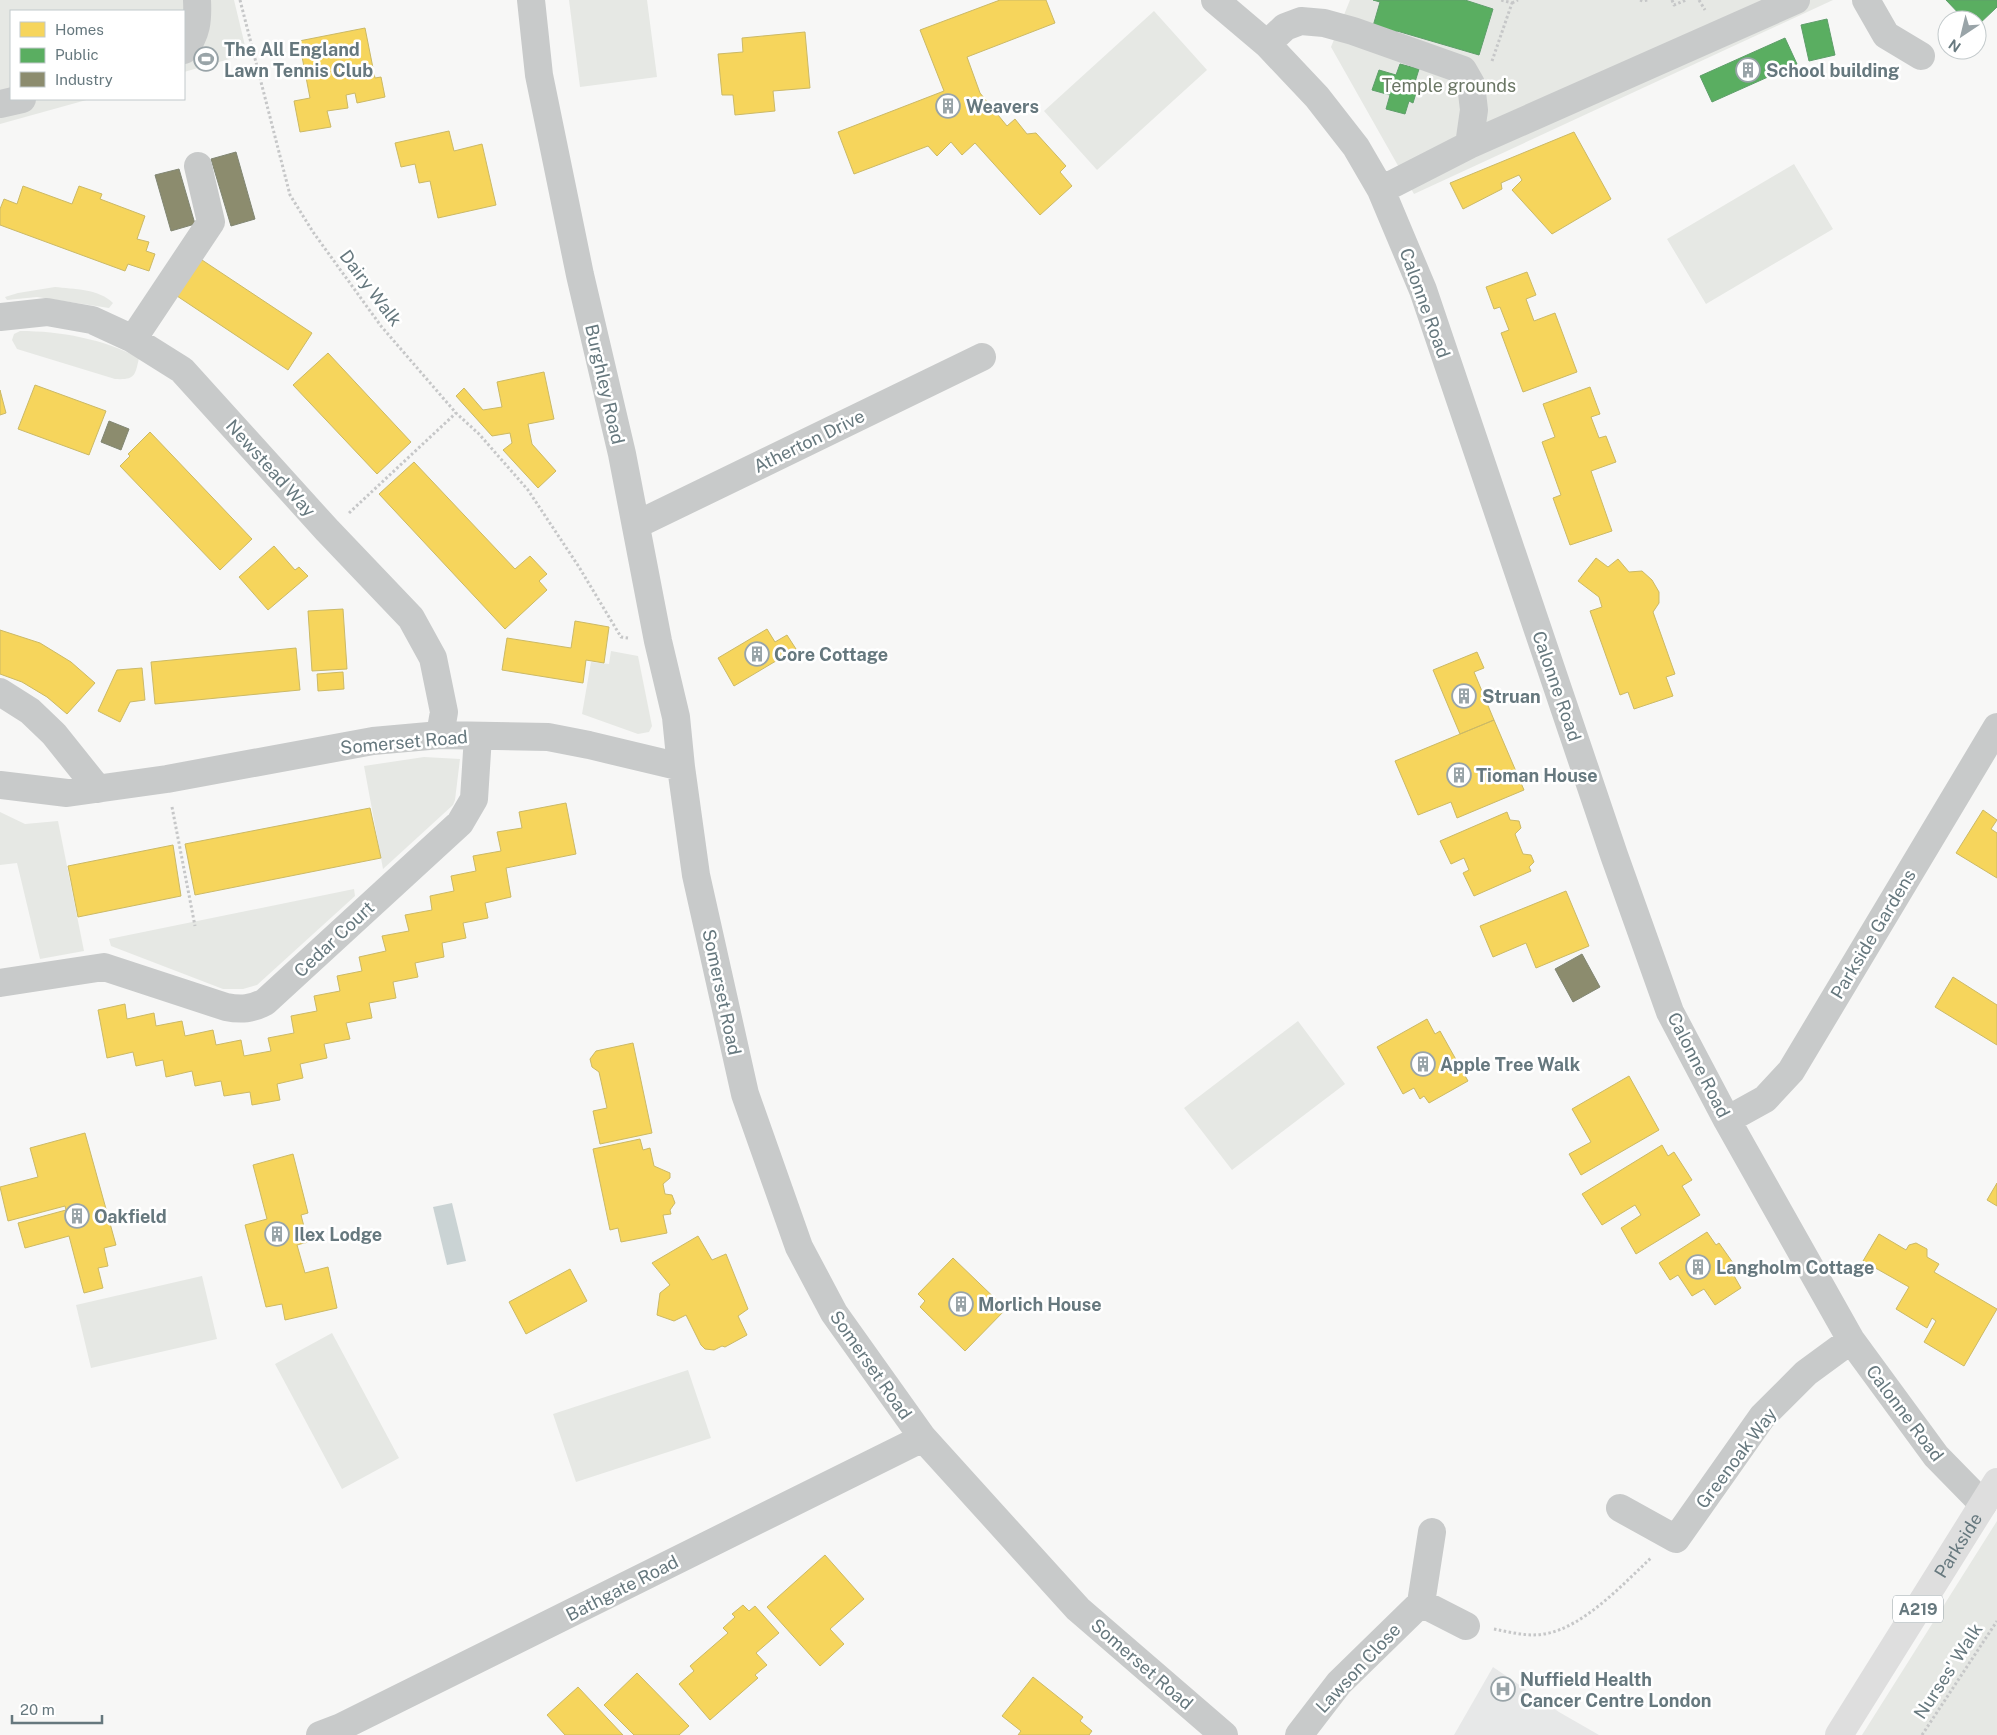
<svg xmlns="http://www.w3.org/2000/svg" width="1997" height="1735" font-family="'Public Sans',sans-serif">
<rect width="100%" height="100%" fill="#f7f7f6"/>
<path fill="#e7e8e8" d="M1493,1667l66,45 40,23h-145z"/>
<path fill="#e6e8e4" d="M0,0h234l13,54 -63,18v-61h-173v88h79l-90,25z
M569,0h78l10,77 -77,10z
M1350,0h483l-419,194 -83,-147z
M1154,11l53,59 -110,100 -53,-59z
M1794,164l39,65 -127,75 -39,-65z
M55,287c18,2 45,2 58,16l-4,5 -72,-11 -30,3 -2,-3 13,-4z
M20,331c40,0 84,8 119,27 -4,18 -4,22 -24,21l-98,-30 -5,-9 2,-6z
M611,651l27,5 14,70 -3,6 -11,2 -56,-20 9,-52 18,2z
M424,757l36,2 -5,41 -2,5 -70,64 -19,-103z
M0,812l25,12 33,-3 26,130 -44,8 -23,-96 -17,2z
M354,889l1,7 -98,89 -14,4h-20l-112,-43 -2,-7z
M1298,1021l47,63 -113,86 -48,-62z
M202,1276l15,63 -126,29 -15,-63z
M332,1333l67,125 -57,31 -67,-125z
M688,1370l23,68 -135,44 -23,-68z
M1997,1521v214h-135z"/>
<path fill="#cad3d4" d="M452,1203l14,58 -19,4 -14,-58z"/>
<path fill="#f6d55c" stroke="#cbb966" d="M1000,0h46l9,23 -88,34 13,36 27,33 8,-7 12,15 9,-1 30,33 -6,6 12,14 -32,29 -65,-72 -13,12 -11,-13 -14,14 -9,-10 -74,28 -16,-42 106,-41 -24,-61z
M365,28l10,50 6,-1 4,20 -28,6 -2,-10 -9,2 2,13 -21,3 4,16 -31,5 -6,-31 16,-3 -11,-57z
M805,32l5,56 -37,3 2,20 -40,4 -2,-20h-11l-4,-41 25,-2 -1,-14z
M449,131l5,20 28,-7 14,61 -58,13 -8,-37 -11,2 -4,-19 -14,3 -6,-24z
M1574,132l37,67 -59,35 -40,-44 10,-10 -3,-5 -18,8 1,6 -39,20 -13,-26z
M23,186l49,18 7,-18 23,8 -2,5 45,17 -8,23 12,3 -3,9 9,3 -6,17 -21,-7 -3,7 -125,-46v-16l4,-10 13,5z
M199,258l113,75 -24,37 -114,-76z
M1527,272l9,23 -10,4 8,22 21,-8 22,59 -54,20 -22,-59 8,-3 -9,-23 -6,2 -8,-22z
M328,353l83,89 -34,32 -84,-89z
M544,372l10,47 -26,5 4,20 24,27 -18,17 -35,-38 9,-7 -2,-10 -18,3 -36,-40 8,-8 19,22 19,-3 -5,-25z
M35,385l71,26 -17,44 -71,-26z
M1590,387l10,27 -9,3 8,21 7,-2 10,26 -25,9 21,60 -42,14 -17,-47 8,-3 -19,-53 13,-5 -12,-33z
M0,390l6,23 -6,2z
M150,432l102,107 -32,31 -100,-104 10,-10 -2,-2z
M414,462l101,107 15,-13 17,18 -8,7 8,9 -42,39 -126,-135z
M274,546l21,24 4,-3 9,9 -40,34 -29,-33z
M1596,558l12,9 10,-8 11,13 13,-1 10,9 7,12v11l-6,9 22,62 -9,3 7,19 -39,13 -6,-17 -8,3 -30,-84 12,-4 -3,-10 -21,-16z
M343,609l4,60 -35,2 -4,-60z
M575,621l34,6 -5,36 -18,-3 -3,23 -81,-13 5,-32 64,10z
M767,629l8,13 12,-7 9,14 -62,37 -16,-28z
M0,630l40,13 31,19 24,21 -28,31 -20,-17 -25,-15 -22,-8z
M296,648l4,42 -145,14 -4,-42z
M1477,652l7,16 -10,4 20,48 -34,14 -27,-64z
M142,668l3,32 -15,2 -10,20 -22,-11 19,-41z
M343,672l1,17 -26,2 -1,-17z
M1494,720l30,70 -67,28 -6,-16 -33,13 -23,-54z
M566,803l10,51 -70,14 5,29 -26,6 3,15 -25,5 3,15 -24,5 2,14 -29,6 3,14 -25,5 3,16 -27,5 3,15 -26,5 4,16 -26,5 3,14 -27,6 3,14 -26,6 3,16 -28,5 -2,-13 -26,4 -3,-15 -26,5 -3,-15 -26,6 -3,-17 -27,6 -3,-14 -26,6 -9,-48 27,-6 2,15 27,-6 2,13 26,-5 3,15 28,-6 3,15 25,-5 3,16 27,-5 -3,-13 26,-5 -3,-17 26,-5 -3,-15 26,-5 -3,-15 25,-5 -3,-14 27,-6 -4,-15 27,-5 -4,-16 27,-5 -2,-14 24,-5 -3,-15 25,-5 -3,-15 28,-5 -4,-19 25,-4 -3,-16z
M370,808l11,50 -186,37 -10,-51z
M1983,810l14,10 -6,9 6,4v45l-41,-25z
M1507,812l3,8 9,1 2,7 -6,6 8,20 8,1 3,7 -5,5 2,4 -57,25 -11,-23 6,-3 -5,-12 -13,6 -11,-23z
M173,845l8,51 -103,21 -10,-51z
M1566,891l23,55 -53,22 -10,-25 -33,14 -13,-31z
M1953,977l44,28v40l-62,-38z
M1427,1019l8,15 5,-3 28,50 -39,22 -5,-7 -4,3 -6,-11 -11,6 -26,-47z
M633,1043l19,90 -52,11 -7,-33 14,-3 -8,-36 -7,-5 -2,-8 6,-8z
M1629,1076l30,54 -78,45 -12,-21 22,-12 -19,-33z
M85,1133l31,112 -12,3 4,18 -10,2 5,20 -19,5 -15,-57 -44,12 -7,-25 48,-13 -1,-4 -57,15 -8,-34 38,-10 -8,-29z
M640,1139l3,11 7,-2 4,18 16,7v5l-7,6 2,10 7,1 3,8 -5,7 1,4 -8,1 4,18 -46,9 -3,-14 -8,2 -17,-81z
M1662,1145l6,11 6,-4 18,28 -10,6 18,29 -64,39 -15,-26 20,-13 -6,-10 -33,20 -20,-31z
M293,1154l15,59 -7,2 7,27 -11,3 8,28 23,-6 9,41 -52,12 -3,-16 -16,3 -21,-82 22,-6 -14,-54z
M1997,1183v23l-10,-6z
M1707,1232l9,13 3,-2 19,27 -5,4 8,14 -26,17 -11,-16 -12,7 -14,-21 -8,5 -11,-17z
M1879,1234l27,16 3,-5 7,-2 11,6v8l12,7 -5,8 63,37 -33,57 -40,-24 12,-21 -4,-3 -5,10 -31,-19 13,-22 -46,-26z
M698,1236l14,24 14,-6 22,55 -10,7 9,19 -22,12 -3,-1 -8,4 -9,-1 -4,-4 -15,-30 -12,6 -17,-6 3,-22 10,-8 -18,-22z
M953,1258l53,51 -41,42 -45,-44 5,-6 -7,-7z
M570,1269l17,32 -61,33 -17,-32z
M825,1555l39,44 -34,30 14,15 -24,22 -53,-59z
M743,1605l6,6 6,-5 24,27 -23,20 11,12 -12,10 3,3 -48,42 -31,-36 15,-13 -4,-5 38,-33 -5,-5 12,-11 -3,-3z
M637,1673l52,53 -10,9h-45l-30,-30z
M1033,1677l50,40 -3,4 12,10 -3,4h-71l3,-4 -19,-15z
M578,1687l45,48h-58l-18,-20z"/>
<path fill="#5aae61" stroke="#5e9e6a" d="M1373,0h92l28,9 -14,46 -82,-24 -3,9 -23,-7 9,-31z
M1946,0h51v7l-20,19v-6h-12z
M1827,19l8,36 -26,6 -8,-36z
M1785,38l12,26 -85,38 -12,-26z
M1400,64l19,5 -4,13 4,1 -6,20 -4,-2 -4,13 -19,-5 4,-14 -18,-5 7,-20 17,5z"/>
<path fill="#8c8c6e" stroke="#818673" d="M236,152l19,67 -24,7 -20,-67z
M179,169l16,55 -24,7 -16,-56z
M109,421l20,8 -8,21 -20,-8z
M1582,954l18,33 -27,15 -18,-33z"/>
<g fill="none" stroke-linecap="round" stroke-linejoin="round">
<path stroke="#c6c7c8" stroke-width="3" stroke-dasharray="2.5 2.5" stroke-linecap="butt" d="M240,0l50,195 23,37 68,94 75,87 23,21 49,56 51,77 42,70 7,1
M1640,0l3,1 5,-1
M1672,0l2,5 12,-5
M1699,0l6,10
M1512,3l6,-3
M1492,61l20,-58 -11,-3
M349,513l107,-100
M172,807l23,119
M1494,1629c16,3 33,8 50,5 39,-6 79,-50 107,-76
M1922,1735l75,-114"/>
<path stroke="#c8caca" stroke-width="28" d="M531,0l8,75 41,200 42,179 36,187 18,76 5,50 15,108 49,219 54,153 35,66 89,125 155,171 146,126
M1215,0l52,44 50,53 39,50 25,43 42,100 191,565 56,157 57,108 124,220 85,116 47,48
M1866,0l20,35 35,21
M1267,44l18,-17 16,-6 23,2 29,8 110,39 8,14 3,26 -5,35
M184,50c13,-16 14,-30 13,-50
M0,104l22,-5
M1381,190l88,-45 327,-145
M0,317l47,-5 45,8 39,18 51,32 145,160 84,88 22,40 11,54 -4,23
M133,339l78,-117 -13,-56
M636,525l346,-168
M0,692l30,19 24,23 44,55
M0,785l67,8 100,-14 206,-38 67,-6 108,2 41,8 92,22
M0,983l104,-16 122,40c15,3 26,2 39,-5l195,-179 14,-24 4,-63
M1727,1120l38,-21 26,-28 206,-344
M1620,1508l56,31 86,-122 44,-44 45,-33
M1421,1603l11,-71
M320,1735l21,-8 582,-289
M1299,1735l40,-52 82,-80 45,23"/>
<path stroke="#dedede" stroke-width="28" id="s1" d="M1839,1735l158,-253"/>
</g>
<defs>
<g id="stadium-ring" transform="scale(1.25)"><circle r="9.5" fill="#fff" stroke="#99a4a8" stroke-width="1.5"/><path d="M0-5a6.5 5 0 1 0 0 10a6.5 5 0 1 0 0-10ZM-3.5-1.8h7v3.6h-7Z" fill="#99a4a8"/></g>
<g id="building-ring" transform="scale(1.25)"><circle r="9.5" fill="#fff" stroke="#99a4a8" stroke-width="1.5"/><path d="M-4-6H4V6H1V3H-1V6H-4ZM-2.5-4.3h1.7v1.8h-1.7ZM.8-4.3h1.7v1.8H.8ZM-2.5-1h1.7V.8h-1.7ZM.8-1h1.7V.8H.8Z" fill="#99a4a8"/></g>
<g id="hospital-ring" transform="scale(1.25)"><circle r="9.5" fill="#fff" stroke="#99a4a8" stroke-width="1.5"/><path d="M-5-5h3v3.5h4V-5h3V5h-3V1.5h-4V5h-3Z" fill="#99a4a8"/></g>
</defs>
<g fill-rule="evenodd">
<use href="#stadium-ring" x="206" y="59"/>
<use href="#building-ring" x="1748" y="70"/>
<use href="#building-ring" x="948" y="106"/>
<use href="#building-ring" x="757" y="654"/>
<use href="#building-ring" x="1464" y="696"/>
<use href="#building-ring" x="1459" y="775"/>
<use href="#building-ring" x="1423" y="1064"/>
<use href="#building-ring" x="77" y="1216"/>
<use href="#building-ring" x="277" y="1234"/>
<use href="#building-ring" x="1698" y="1267"/>
<use href="#building-ring" x="961" y="1304"/>
<use href="#hospital-ring" x="1503" y="1689"/>
</g>
<g text-anchor="middle" dominant-baseline="central" stroke-width="5" stroke-linejoin="round" paint-order="stroke">
<rect fill="#fff" stroke="#94a0a5" stroke-width="1" x="1893" y="1595.5" width="50" height="27" rx="4"/>
<g font-size="16" font-weight="bold" fill="#66787e">
<text x="1918" y="1609">A219</text>
</g>
<g font-size="18" font-weight="bold" fill="#66787e" stroke="#fff" text-anchor="start">
<text x="224" y="49">The All England<tspan x="224" dy="21">Lawn Tennis Club</tspan></text>
<text x="1766" y="70">School building</text>
<text x="966" y="106">Weavers</text>
<text x="774" y="654">Core Cottage</text>
<text x="1482" y="696">Struan</text>
<text x="1476" y="775">Tioman House</text>
<text x="1440" y="1064">Apple Tree Walk</text>
<text x="94" y="1216">Oakfield</text>
<text x="294" y="1234">Ilex Lodge</text>
<text x="1716" y="1267">Langholm Cottage</text>
<text x="978" y="1304">Morlich House</text>
<text x="1520" y="1679">Nuffield Health<tspan x="1520" dy="21">Cancer Centre London</tspan></text>
</g>
<g font-size="18" fill="#6a7664" stroke="#fff">
<text x="1449" y="85">Temple grounds</text>
</g>
<g font-size="18" fill="#66787e" stroke="#fff">
<text transform="translate(371 288) rotate(53)">Dairy Walk</text>
<text transform="translate(1425 303) rotate(70)">Calonne Road</text>
<text transform="translate(605 384) rotate(77)">Burghley Road</text>
<text transform="translate(809 441) rotate(-26)">Atherton Drive</text>
<text transform="translate(271 468) rotate(48)">Newstead Way</text>
<text transform="translate(1557 686) rotate(71)">Calonne Road</text>
<text transform="translate(404 742) rotate(-5)">Somerset Road</text>
<text transform="translate(1873 934) rotate(-59)">Parkside Gardens</text>
<text transform="translate(334 939) rotate(-43)">Cedar Court</text>
<text transform="translate(722 992) rotate(78)">Somerset Road</text>
<text transform="translate(1699 1065) rotate(63)">Calonne Road</text>
<text transform="translate(871 1365) rotate(55)">Somerset Road</text>
<text transform="translate(1905 1413) rotate(53)">Calonne Road</text>
<text transform="translate(1736 1458) rotate(-53)">Greenoak Way</text>
<text stroke="none"><textPath href="#s1" startOffset="224">Parkside</textPath></text>
<text transform="translate(622 1588) rotate(-27)">Bathgate Road</text>
<text transform="translate(1142 1664) rotate(41)">Somerset Road</text>
<text transform="translate(1358 1668) rotate(-47)">Lawson Close</text>
<text transform="translate(1948 1671) rotate(-57)">Nurses' Walk</text>
</g>
</g>
<rect x="10" y="10" width="175" height="90" fill="#ffffff" stroke="#c2c9cb"/>
<rect x="20" y="22" width="25" height="15" fill="#f6d55c" stroke="#c2c9cb"/>
<text x="55" y="35" font-size="15" fill="#66787e">Homes</text>
<rect x="20" y="48" width="25" height="15" fill="#5aae61" stroke="#c2c9cb"/>
<text x="55" y="60" font-size="15" fill="#66787e">Public</text>
<rect x="20" y="72" width="25" height="15" fill="#8c8c6e" stroke="#c2c9cb"/>
<text x="55" y="85" font-size="15" fill="#66787e">Industry</text>
<g transform="translate(1962 35) rotate(215)"><circle r="24" fill="#ffffff" stroke="#c2c9cb"/>
<path d="M0-4L9 19L0 12L-9 19Z" fill="#99a4a8"/>
<text y="-8" font-size="14" font-weight="bold" text-anchor="middle" fill="#66787e">N</text>
</g>
<path d="M12 1715v8h90v-8" fill="none" stroke="#66787e" stroke-width="2.5"/>
<text x="20" y="1715" font-size="15" fill="#66787e" stroke="#ffffff" stroke-width="4" paint-order="stroke">20 m</text>
</svg>
